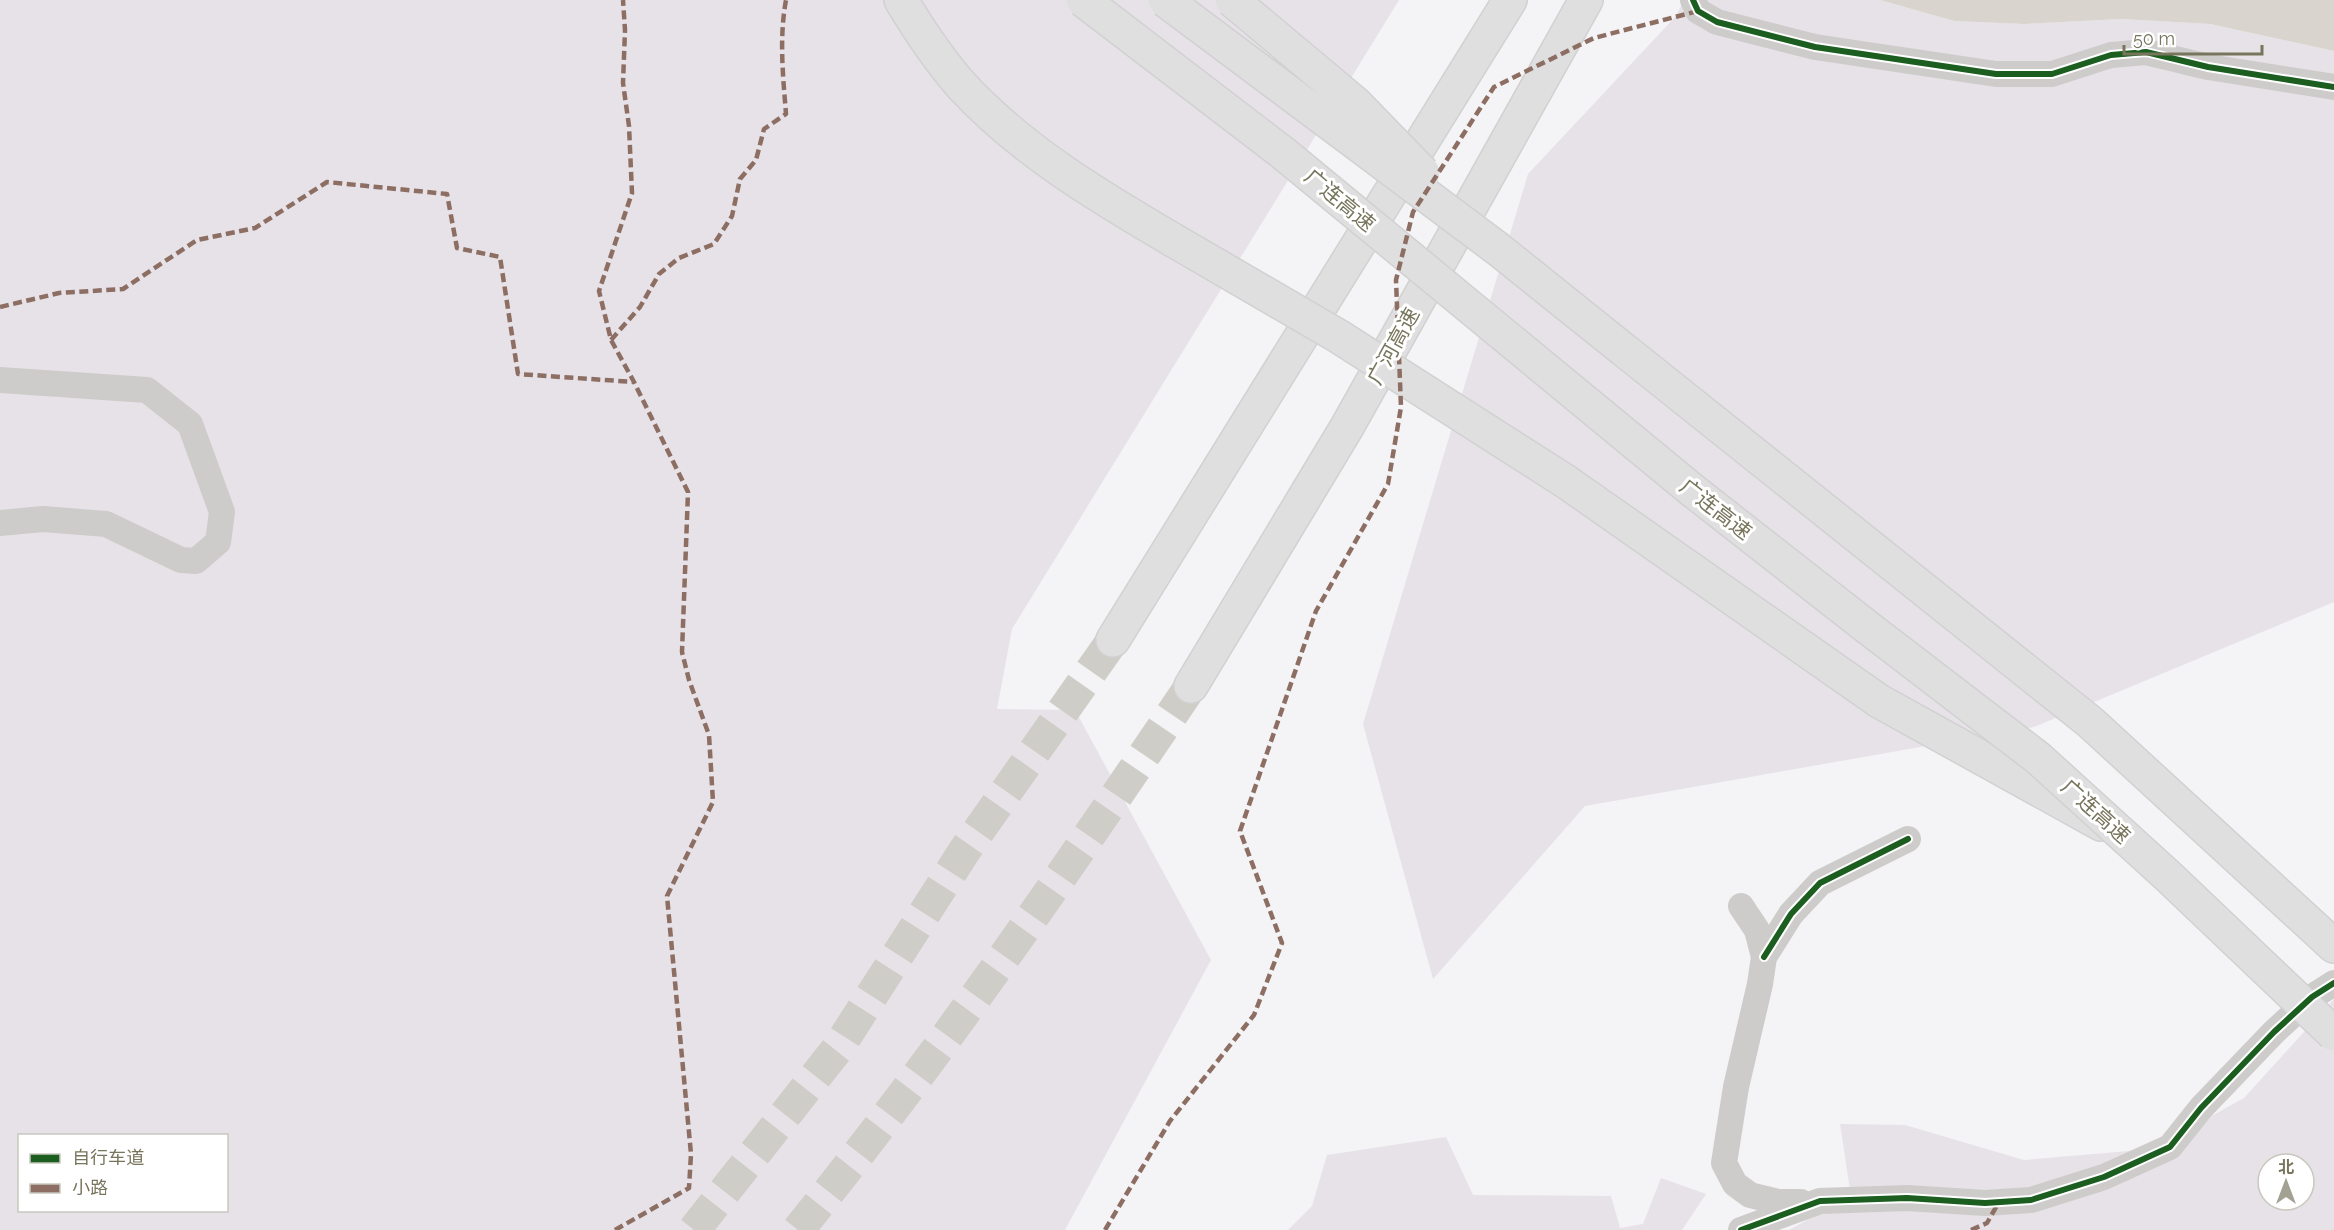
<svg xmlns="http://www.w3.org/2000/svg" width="2334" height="1230" font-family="Raleway,'Noto Sans SC',sans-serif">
<rect width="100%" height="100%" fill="#f4f3f5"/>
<path fill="#e7e2e8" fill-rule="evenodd" d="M0,0h1399l-387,629 -15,80 78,1 136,250 -146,270h-1065zM20,1136h206v74h-206z
M1684,0h196l74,21 70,3 97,-5 89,5 124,27v551l-300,125 -449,79 -152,173 -70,-255 165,-550 148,-158z
M2334,999v231h-545l62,-34 -11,-72 65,1 119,35 128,-11 92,-51zM2268,1164h36v36h-36z
M1446,1137l27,58 138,1 9,32 23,-4 18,-46 45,16 -24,36h-394l24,-24 15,-51z"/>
<path fill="#d9d5ce" d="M1880,0h454v51l-124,-27 -89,-5 -97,5 -70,-3z"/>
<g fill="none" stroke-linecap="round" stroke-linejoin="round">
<path stroke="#cfcdc7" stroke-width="33" stroke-dasharray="33 16" stroke-linecap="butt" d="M694,1230l144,-182 127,-198 148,-210
M798,1230c141,-174 267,-358 393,-544"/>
<g stroke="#d1d1d1" stroke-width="36">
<path id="highway" d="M901,0c18,30 38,60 61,86 59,64 136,110 211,154
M1624,350l466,372 244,224
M1565,481l314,220 222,123
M1692,490l175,137
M1113,640l397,-640
M1191,686l156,-259 239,-427"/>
</g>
<path stroke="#cdccca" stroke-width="26" d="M1693,0l5,11 19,11 98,25 181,27h56l59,-19 35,-3 62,15 126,20
M0,380l147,10 43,34 32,88 -4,30 -22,19 -15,-1 -75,-36 -63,-5 -43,4
M1741,906l16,24 7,27 -4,27 -24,103 -12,76 11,21 15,11 28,7h23
M1764,957l27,-43 29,-31 88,-44
M1741,1230l79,-29 87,-3 78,5 46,-3 73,-23 66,-30 31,-39 73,-76 38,-35 22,-14"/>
<use href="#highway" stroke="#e0dfdf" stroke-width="33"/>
<g stroke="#d1d1d1" stroke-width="36" stroke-linecap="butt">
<path id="highway-bridge" d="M1083,0l200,153 409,337
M1165,0l333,249 126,101
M1232,0l124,104 67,69
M1173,240l165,96 227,145
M1867,627l171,131 131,119 165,157"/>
</g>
<use href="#highway-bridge" stroke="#e0dfdf" stroke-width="33"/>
<path stroke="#8d6e63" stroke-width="4.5" stroke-dasharray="9 4.5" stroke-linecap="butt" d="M0,307l59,-14 64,-4 74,-49 58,-12 72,-46 120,12 10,54 43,9 18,117 116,8
M611,340l29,-33 19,-33 20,-16 35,-14 18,-28 8,-37 16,-19 8,-31 22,-15c-3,-38 -7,-76 0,-114
M615,1230l74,-42 2,-34 -24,-258 46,-94 -4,-67 -20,-55 -7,-28 6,-160 -54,-110 -23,-42 -12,-49 33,-98 -3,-67 -6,-43 2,-53 -2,-30
M1105,1230l65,-109 84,-106 28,-72 -42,-112 76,-220 72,-127 13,-77 -5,-127 17,-68 81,-125 100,-49 104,-27
M1971,1230l16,-7 12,-21"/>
<g stroke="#fff" stroke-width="10">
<path id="cycleway" d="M1693,0l5,11 19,11 98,25 181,27h56l59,-19 35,-3 62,15 126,20
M1764,957l27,-43 29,-31 88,-44
M1741,1230l79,-29 87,-3 78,5 46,-3 73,-23 66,-30 31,-39 73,-76 38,-35 22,-14"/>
</g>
<use href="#cycleway" stroke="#1b5e20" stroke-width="6"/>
</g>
<g text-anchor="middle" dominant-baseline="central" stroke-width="6" stroke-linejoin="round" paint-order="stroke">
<g font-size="21" fill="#78755d" stroke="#fff">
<text transform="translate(1340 200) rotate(40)">广连高速</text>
<text transform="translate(1393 346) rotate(-61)">广河高速</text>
<text transform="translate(1716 509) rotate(38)">广连高速</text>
<text transform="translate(2096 811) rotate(42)">广连高速</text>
</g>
</g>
<rect x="18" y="1134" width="210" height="78" fill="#ffffff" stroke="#c9c8be" stroke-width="1.5"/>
<rect x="30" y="1154" width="30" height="9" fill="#1b5e20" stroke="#c9c8be" stroke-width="1.5"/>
<text x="72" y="1164" font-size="18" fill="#78755d">自行车道</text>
<rect x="30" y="1184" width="30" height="9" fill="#8d6e63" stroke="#c9c8be" stroke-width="1.5"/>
<text x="72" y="1194" font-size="18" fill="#78755d">小路</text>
<g transform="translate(2286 1182)"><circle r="28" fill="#ffffff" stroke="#c9c8be" stroke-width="1.5"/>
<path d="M0-4.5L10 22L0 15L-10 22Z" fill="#a3a192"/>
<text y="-9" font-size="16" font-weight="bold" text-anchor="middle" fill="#78755d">北</text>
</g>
<path d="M2124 45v9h138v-9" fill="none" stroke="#78755d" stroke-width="3"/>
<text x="2133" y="45" font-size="18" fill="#78755d" stroke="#ffffff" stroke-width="4.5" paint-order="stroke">50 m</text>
</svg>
